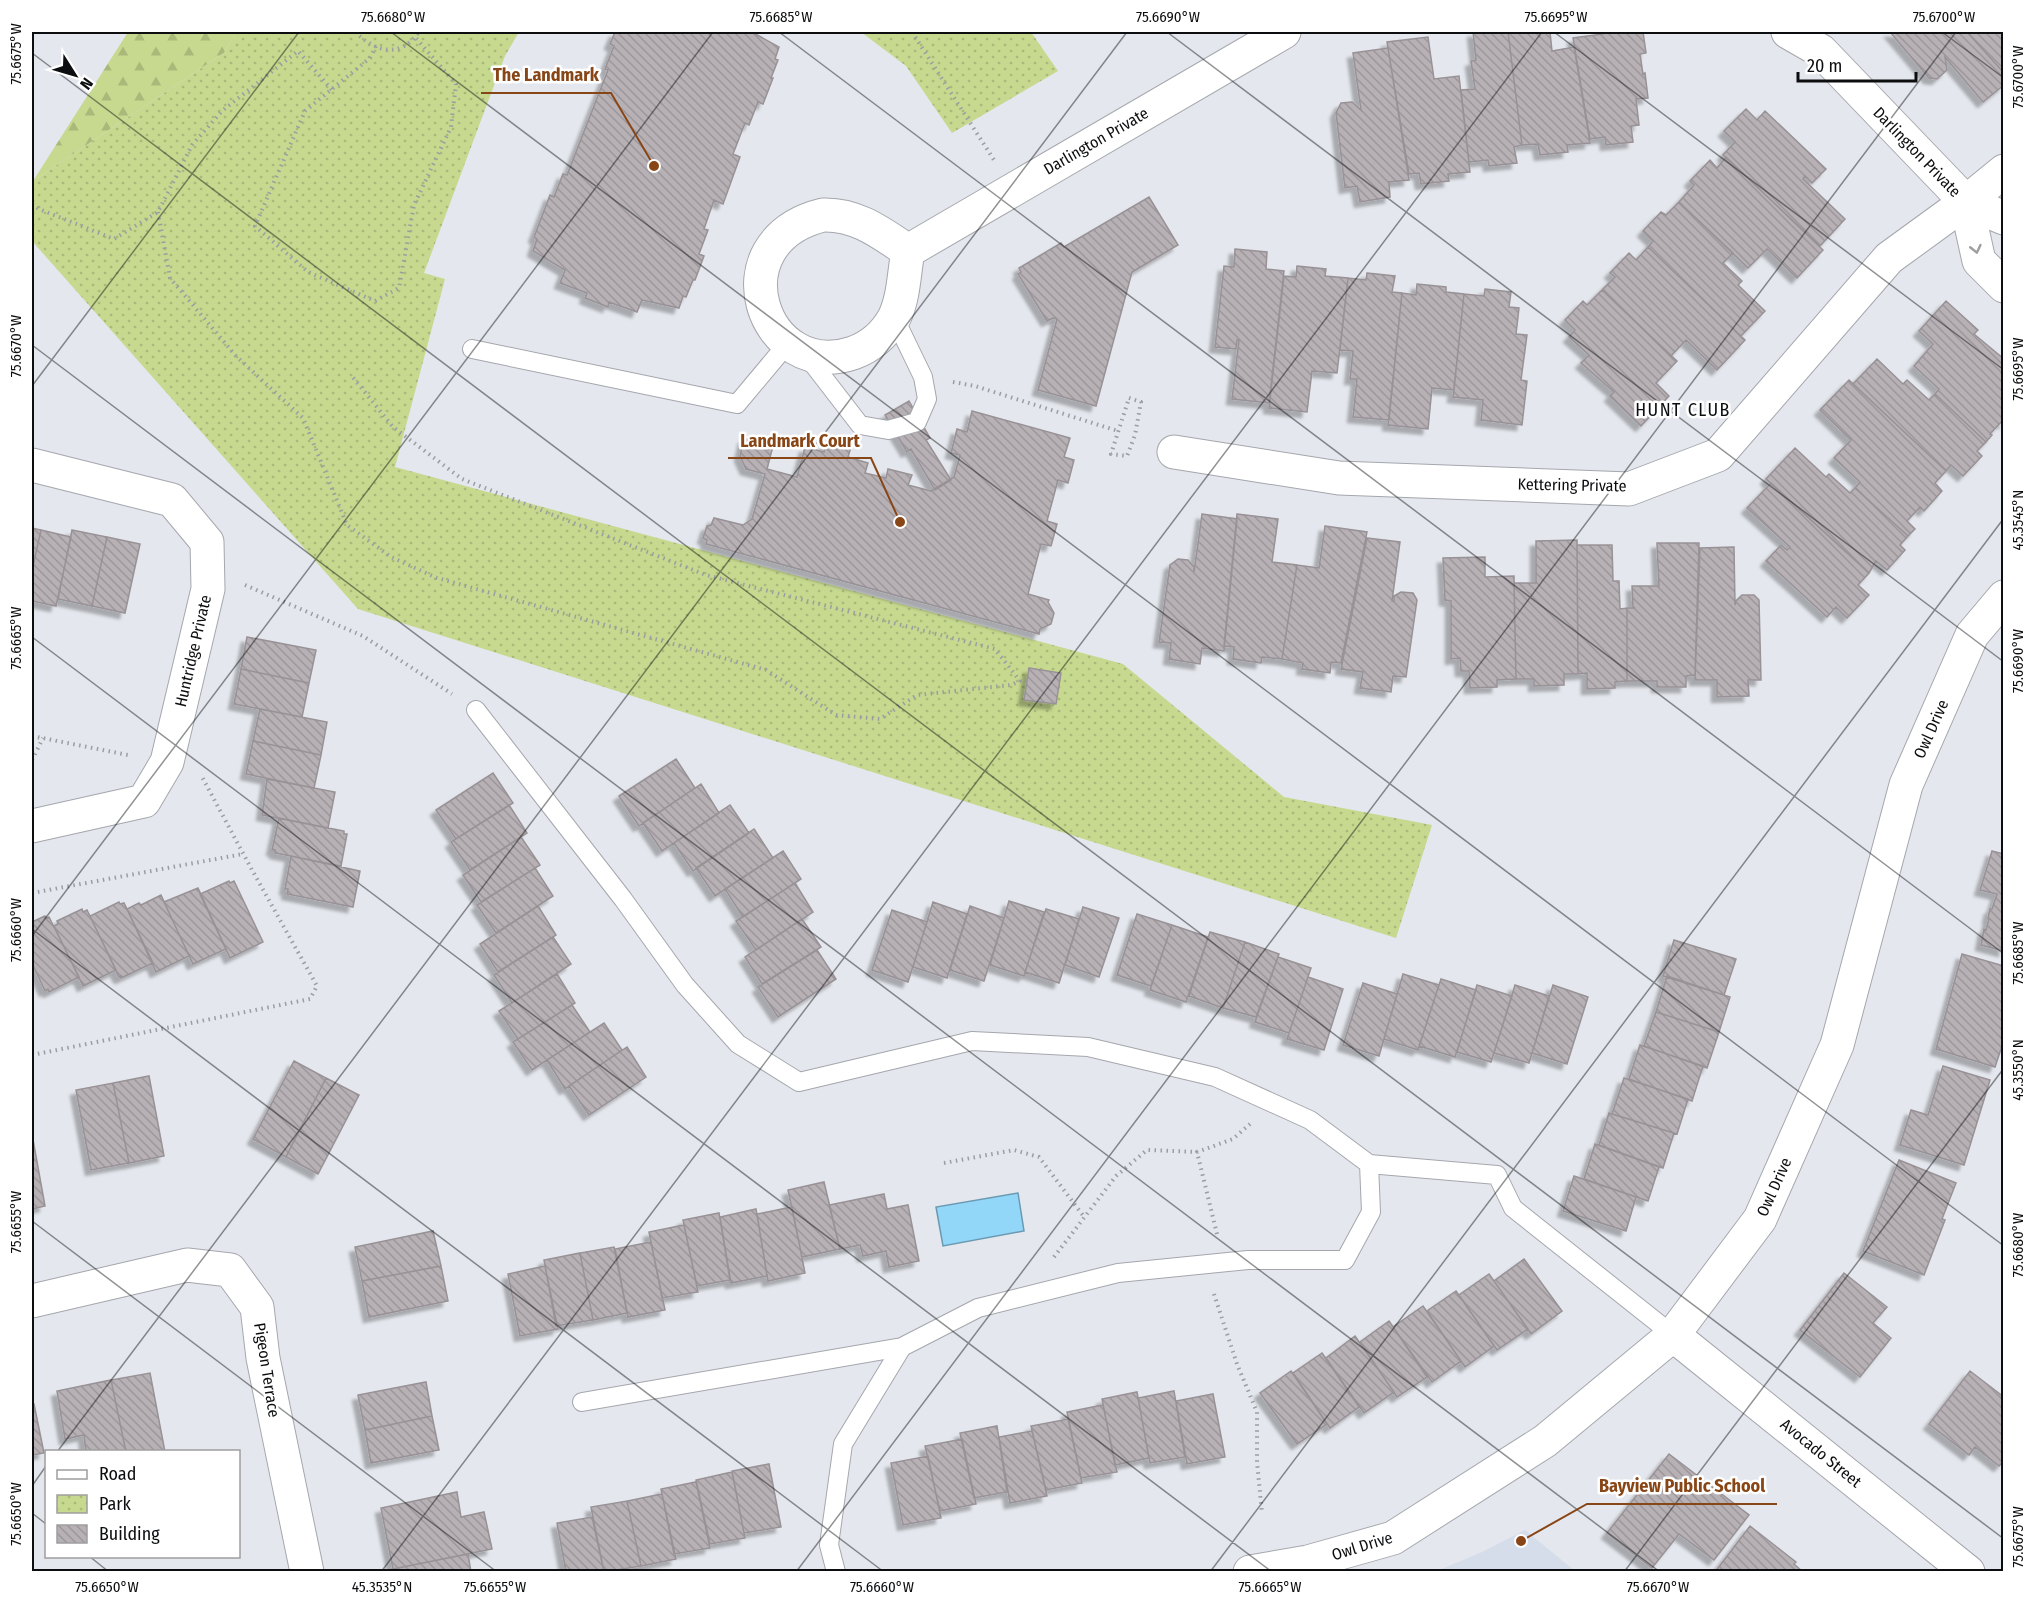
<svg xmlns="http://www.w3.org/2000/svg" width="2035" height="1603" font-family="'Fira Sans Condensed',sans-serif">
<defs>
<pattern id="forest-firs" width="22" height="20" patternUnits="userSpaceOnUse" patternTransform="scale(1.5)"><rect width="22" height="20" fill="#c6d98f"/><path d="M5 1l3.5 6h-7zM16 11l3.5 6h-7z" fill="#a9b97a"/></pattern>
<pattern id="park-dots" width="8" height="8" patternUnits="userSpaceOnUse" patternTransform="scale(1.5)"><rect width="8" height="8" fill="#c6d98f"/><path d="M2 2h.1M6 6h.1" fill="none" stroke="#a9b97a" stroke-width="1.8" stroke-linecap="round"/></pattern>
<pattern id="building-back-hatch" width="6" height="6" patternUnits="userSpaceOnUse" patternTransform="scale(1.5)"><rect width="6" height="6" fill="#b7b1b5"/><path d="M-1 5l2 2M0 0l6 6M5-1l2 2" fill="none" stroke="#9c979a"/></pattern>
<filter id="shadow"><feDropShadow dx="-5.5" dy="5.5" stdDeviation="1.5" flood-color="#0004"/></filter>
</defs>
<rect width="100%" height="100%" fill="#e4e7ed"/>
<path fill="#d6ddea" d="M1525,1530l50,41h-138l45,-19z"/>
<path fill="url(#forest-firs)" d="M128,32h109l-13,21 -191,128z"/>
<path fill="url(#park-dots)" d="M237,32h282l-14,24 -81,217 21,6 -50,188 728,197 161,133 148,28 -36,113 -1038,-329 -326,-368 1,-60 191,-128z
M861,32h170l27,39 -106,62 -46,-67z"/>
<path fill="#92d6f8" stroke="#6a9ab2" stroke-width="1.5" d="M1018,1193l6,38 -81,15 -7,-39z"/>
<path fill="url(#building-back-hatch)" stroke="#989296" stroke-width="1.5" filter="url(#shadow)" d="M615,32h137l27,15 -4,12 3,1 -7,18h2l-10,26 -5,-2 -9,23 -4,-2 -12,31 7,3 -17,47 -9,-4 -10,29 4,1 -9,24 5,2 -9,24h-2l-7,17 -3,-1 -4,12 -37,-8 -5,12 -28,-10 -1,5 -23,-9 2,-5 -27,-10 5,-13 -32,-19 4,-12 -3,-2 16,-42 4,2 9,-23 4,1 41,-105 -3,-1 9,-23 -4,-2z
M1473,32h35l14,113 -8,2 3,16 -28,3 -1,-6 -19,2 -8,-72 14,-1 -4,-28 5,-1z
M1508,32h42l2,19 22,-4 16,96 -23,2 1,7 -28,3 -2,-11 -16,1z
M1602,32h41l3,21 -6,1 3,20 2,-1 3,25 -12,1 3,26 -8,1 2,16 -27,3 -1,-8 -15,2 -17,-101 30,-4z
M1890,32h77l37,41v12l-21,17 -38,-45 2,13 -10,9 -8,-1z
M1967,32h37v41z
M1428,37l6,42 25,-3 11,96 -22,2 1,7 -28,3 -2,-11 -10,1 -22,-132z
M1388,48l21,132 -20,2 1,15 -30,5 -3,-16 -12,2 -9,-75 5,-10 11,-1 9,8 -8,-57z
M1746,109l11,11 8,-9 61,58 -14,14 -7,-7 -2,3 42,40 -25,27 -97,-91 12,-13 -11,-11z
M1726,157l97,93 -26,28 -30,-29 -19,19 -69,-66 15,-17 -4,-4 20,-21 7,8z
M1149,197l29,48 -46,27 -36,134 -58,-16 19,-71 -4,-1 -6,3 -29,-47 3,-2 -2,-4 42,-25 3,4z
M1679,202l54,51 -10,10 19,18 -4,4 27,26 -24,25 -93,-89 5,-6 -10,-10 18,-19 5,3z
M1648,247l97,93 -28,30 -31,-30 -15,16 -69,-66 13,-13 -5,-4 19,-20 7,7z
M1235,249l32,3 -1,17 18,2 -15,132 -37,-4 7,-59h-2l-1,9 -21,-2 9,-81 10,1z
M1297,266l29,3 -1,7 23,2 -11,95 -25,-2 -5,41 -38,-4 15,-132 12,1z
M1367,273l28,3 -3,16 10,1 -13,127 -36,-3 4,-38h-7l3,-28 -13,-1 8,-72 18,2z
M1417,284l29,3v5l18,2 -10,96 -22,-2 -4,41 -40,-4 14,-132 14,2z
M1485,289l26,3 -2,15 10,1 -3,26 11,1 -6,45 6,1 -5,44 -41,-5 2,-20 -30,-3 11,-103 20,2z
M1602,290l75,71 -21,22 13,13 -28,30 -31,-30 4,-4 -33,-29 8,-8 -20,-18 6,-7 -10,-10 18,-19 4,4z
M1946,301l32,29 -4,4 30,25v11l-3,3 3,2v48l-2,-2 -12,13 2,1 -6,7 -51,-48 4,-5 -25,-23 19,-22 -14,-13z
M1877,359l26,25 4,-4 22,20 6,-6 51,48 -9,9 5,5 -19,20 -12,-11 -5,6 -93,-87z
M1849,380l97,91 -11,12 7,8 -18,20 -4,-4 -13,14 8,8 -7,7 -53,-48 5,-6 -26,-24 17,-18 -31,-30z
M909,401l21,37 -4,2 25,40 -16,10 -24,-41 -4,3 -22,-37z
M972,411l98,27 -6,19 10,3 -6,23 -10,-3 -11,41 10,3 -6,22 -10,-2 -13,50 21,6 -1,2 6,11 -3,11 -11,5 -1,5 -333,-90 1,-4 -4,-2 4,-12 4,-1 3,-7 29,7 9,-6 13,-45 -19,-5 -6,-13 4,-18 29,8 -6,23 30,8 8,-30 19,5 3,-11 24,6 -3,10 20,6 -3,10 21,5 2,-9 24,6 -4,10 23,6 23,-14 6,-22 -9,-2 6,-24 10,3z
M1795,448l31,29 3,-3 21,19 5,-5 53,48 -8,9 5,5 -18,20 -11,-9 -7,12 -103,-94z
M1771,483l98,90 -11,12 11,10 -22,23 -11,-11 -9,10 -61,-56 15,-16 6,5 3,-3 -43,-39z
M1202,514l35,5 -13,132 -22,-3 -2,16 -31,-5 2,-16 -12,-1 11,-77 8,-6 10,1 6,7v5z
M1237,514l41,5 -6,43 25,3 -15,94 -20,-2 -1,6 -28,-4 1,-12 -10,-1z
M1325,526l42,6 -26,131 -10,-1 -1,11 -28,-4 1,-6 -21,-4 15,-94 22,3z
M32,528l9,2 -9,41z
M41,530l30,7 -15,69 -24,-5v-30z
M72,530l35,7 -15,69 -34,-7z
M107,537l33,7 -15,69 -33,-7z
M1367,538l33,4 -8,59h2v-5l7,-4 12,1 4,7 -11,77 -13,-1 -2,16 -31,-4 3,-16 -22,-3z
M1577,540l1,134h-14v11l-30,1v-7h-18l-2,-96h22v-42z
M1657,543h42l-4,132 -9,1v11h-29v-6h-30v-73h8l-2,-1 -1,-21h27z
M1577,545h35l1,36h6l1,28 7,-1v73l-12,1v6l-28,1v-16l-9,1z
M1734,547l1,58 1,-4 6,-6h12l5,5 2,80h-13l1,16 -32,1v-17h-22l5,-132z
M1485,557v20l29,-1 2,103 -19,1v7l-27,1 -1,-17h-8l-1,-13 -9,1v-58l-6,-1 -2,-42z
M247,637l69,13 -7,33 -68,-14z
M1029,668l32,5 -5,31 -32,-4z
M241,669l68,14 -7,34 -68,-13z
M260,709l67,13 -6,33 -68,-14z
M253,741l68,14 -7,33 -68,-14z
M676,759l19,29 -56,38 -20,-30z
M493,773l20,30 -57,36 -20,-29z
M267,779l68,13 -7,36 -66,-13z
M701,784l18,29 -57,38 -19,-28z
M509,805l18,28 -57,37 -19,-28z
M730,805l19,28 -56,38 -19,-28z
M279,818l65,13v3h3l-6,32 -66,-13v-3h-3z
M754,829l19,29 -58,38 -19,-28z
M521,837l19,28 -59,37 -18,-27z
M783,851l18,28 -58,38 -18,-28z
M1992,851l12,3v97l-23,-6 3,-16 2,1 3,-11 -1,-1 2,-9h2l5,-15 -17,-4z
M291,856l69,15 -7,36 -66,-13 1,-5h-3z
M535,868l18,28 -57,37 -19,-28z
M229,881l1,2 4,-2 29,61 -33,16 -30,-64z
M795,883l18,29 -57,38 -20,-29z
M198,888l28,61 -33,15 -29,-62z
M161,895l28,61 -33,16 -29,-63 12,-6 2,2z
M1009,901l35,11 -20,64 -34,-11z
M119,902l1,2 4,-1 29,60 -32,15v-2l-2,1 -29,-61z
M933,902l34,12 -20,64 -34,-11z
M538,906l18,29 -58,37 -18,-28z
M970,906l34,12 -20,63 -34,-11z
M1083,907l36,11 -20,59 -34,-12z
M82,909l1,3 4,-2 29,60 -33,16 -29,-60 4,-2 -1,-3z
M1046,909l33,10 -20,64 -34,-11z
M892,910l35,12 -19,60 -36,-12z
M1137,914l35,11 -21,61 -34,-11z
M45,916l2,2 2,-1 30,60 -30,15 -1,-3 -3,2 -13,-28v-41z
M802,919l19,28 -59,37 -17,-27z
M1172,925l36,12 -22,65 -36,-12z
M1210,932l35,10 -22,66 -34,-12z
M553,937l18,27 -59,39 -18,-28z
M1674,940l62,19 -12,36 -61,-19z
M1245,942l34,12 -23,63 -33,-9z
M817,950l19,29 -58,38 -20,-30z
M1962,954l42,12v74l-9,27 -59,-18z
M1278,957l33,11 -22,65 -34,-11z
M557,974l18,29 -57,36 -19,-28z
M1403,974l36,11 -21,65 -34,-11z
M1667,976l63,21 -11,35 -63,-20z
M1308,977l35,12 -19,61 -37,-11z
M1441,979l35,11 -21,67 -36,-11z
M1363,983l34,11 -18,62 -36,-11z
M1477,985l35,11 -21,66 -34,-10z
M1515,985l34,11 -20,67 -35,-10z
M1553,985l35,12 -21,67 -35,-11z
M572,1005l18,27 -58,38 -19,-28z
M1656,1012l63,20 -12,36 -63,-22z
M604,1023l18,27 -57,39 -18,-29z
M1640,1045l63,21 -11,35 -63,-22z
M627,1047l19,30 -57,38 -20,-29z
M294,1061l32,17 -40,79 -33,-18z
M1943,1066l47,14 -26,85 -64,-20 11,-35 17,5z
M149,1076l15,80 -35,7 -16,-80z
M326,1078l33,17 -41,79 -32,-17z
M1624,1078l64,21 -11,35 -65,-20z
M113,1083l16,80 -38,7 -15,-80z
M1609,1113l65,20 -11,35 -64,-23z
M32,1134l13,72 -13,3z
M1595,1144l64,23 -11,34 -64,-22z
M1899,1160l57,23 -14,36 3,1 -21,55 -61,-24z
M1574,1176l62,21 -10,34 -63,-20z
M824,1182l16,67 -38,8 -14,-67z
M884,1194l3,15 21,-4 11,56 -30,6 -3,-16 -23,5 -3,-11 -20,4 -11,-44z
M792,1207l13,66 -37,8 -11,-67z
M756,1209l11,67 -36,7 -11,-66z
M719,1213l11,67 -33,6 -14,-66z
M684,1225l14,67 -36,6 -13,-66z
M433,1231l8,35 -79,15 -7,-34z
M651,1242l14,68 -37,7 -13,-68z
M614,1247l13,66 -34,7 -13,-67z
M580,1253l13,67 -37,6 -12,-66z
M1524,1259l38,52 -31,23 -37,-53z
M441,1266l7,35 -79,16 -7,-36z
M545,1266l13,63 -38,7 -12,-62z
M1844,1273l43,34 -14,16 18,15 -31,39 -60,-47z
M1489,1274l39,55 -31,21 -38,-55z
M1456,1291l38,55 -29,21 -38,-56z
M1423,1306l38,55 -29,21 -39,-55z
M1389,1321l38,56 -30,20 -37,-55z
M1355,1336l39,56 -30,21 -38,-55z
M1322,1353l37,54 -29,21 -37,-55z
M1291,1371l36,53 -30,20 -37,-51z
M1970,1371l34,26v64l-5,5 -24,-19 -6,8 -40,-31z
M150,1373l15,79h-39l-15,-72z
M111,1380l15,72h-40l-2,-17 -19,4 -8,-48z
M426,1382l6,34 -67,14 -7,-35z
M1174,1391l11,66 -35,6 -12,-65z
M1137,1392l12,66 -34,7 -13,-66z
M1213,1394l12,63 -38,7 -11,-63z
M34,1404l10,49 -12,2v-50z
M1103,1405l14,67 -36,6 -14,-66z
M432,1416l7,34 -68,13 -6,-33z
M1068,1419l14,64 -36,7 -15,-64z
M997,1426l10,66 -33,6 -14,-65z
M1032,1431l15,65 -37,7 -11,-66z
M962,1439l14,65 -36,7 -15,-65z
M1669,1454l80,61 -35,45 -35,-26 -27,34 -45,-35z
M928,1456l13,62 -38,7 -12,-62z
M769,1464l12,63 -37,6 -12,-62z
M732,1472l13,66 -35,6 -14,-64z
M696,1482l14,66 -36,6 -13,-65z
M457,1492l4,25 23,-5 8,37 -99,20 -12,-61z
M662,1494l14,65 -35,7 -14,-65z
M627,1501l14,65 -37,6 -13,-65z
M592,1517l12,55h-38l-9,-49z
M1750,1526l46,36 -2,2 9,8h-88z
M468,1554l3,18h-77l-1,-3z"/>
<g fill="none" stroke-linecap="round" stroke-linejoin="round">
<g stroke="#a4a7ad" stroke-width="20">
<path id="lane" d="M472,349l265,55 51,-61
M806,355l54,70 28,5 29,-8 10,-23 -4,-22 -29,-60
M476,710l147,189 62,86 53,59 61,38 173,-41 116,6 127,30 95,43 59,44 2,48 -26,48h-97l-130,13 -140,35 -76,39 -320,55
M1369,1164l128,11 16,33 160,127
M836,1572l-7,-27 14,-101 59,-97"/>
</g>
<g stroke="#a4a7ad" stroke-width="35">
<path id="street" d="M1788,32l33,19 145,151 38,16
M1966,202l13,59 25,25
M823,215c34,-1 58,18 85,36 -4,21 -4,47 -14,67 -9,16 -24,29 -41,35 -90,30 -139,-111 -30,-138z
M908,251l376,-219
M1174,452l165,26 290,11 89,-34 171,-197 77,-56 38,-31
M32,465l140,35 35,42 1,47 -41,173 -23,39 -112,25
M32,1301l155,-36 43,5 27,37 6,51 44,214
M1673,1335l295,237
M1250,1572l58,-10 85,-24 152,-97 128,-106 87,-116 77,-174 69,-260 66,-150 32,-38"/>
</g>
<path stroke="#9b9da2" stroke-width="4" stroke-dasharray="1.5 4.5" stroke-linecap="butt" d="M355,32c21,20 45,27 64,0
M912,32l82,128
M376,46l-6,12 -65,53 -50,115 53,46 67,29 24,-13 15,-83 37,-78 5,-43 -41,-47
M32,204l7,5 75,30 44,-27 34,-67 30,-34 76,-60 34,39
M158,212l12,66 66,78 67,62 44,107 44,32 46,21 329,92 70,45 44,4 37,-24 94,-10 9,-4 -25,-32 -289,-74 -244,-96 -69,-52 -42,-52
M953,382l22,4 143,45
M1129,398l12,4 -6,33 -8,21 -16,-2z
M245,585l118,51 89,58
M32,736l96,19
M32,760l11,-22
M32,893l211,-39
M32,1055l278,-56 7,-13 -65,-116 -51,-95
M944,1163l70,-13 25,7 46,61
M1217,1234l-20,-82 36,-13 17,-15
M1054,1257l62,-81 31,-26 50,2
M1214,1294l23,70 20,48v50l5,51"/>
<use href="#lane" stroke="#fff" stroke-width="18"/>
<use href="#street" stroke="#fff" stroke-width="33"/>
</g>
<defs><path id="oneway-chevron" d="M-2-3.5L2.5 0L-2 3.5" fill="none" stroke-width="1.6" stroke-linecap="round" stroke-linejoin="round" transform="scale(1.5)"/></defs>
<use stroke="#9e9e9f" href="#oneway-chevron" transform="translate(1976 249) rotate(77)"/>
<path fill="none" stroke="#0c0d0f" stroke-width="1.5" stroke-opacity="0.45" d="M391,32l1613,1214M779,32l1225,922M1167,32l837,630M1554,32l450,338M1942,32l62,46M32,53l1972,1486M32,345l1628,1227M32,386l267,-354M32,637l1240,935M32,929l852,643M32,936l681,-904M32,1221l465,351M57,1452l1070,-1420M32,1486l14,-20M32,1513l14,11M89,1556l20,16M381,1572l1161,-1540M796,1572l1160,-1540M1210,1572l794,-1054M1624,1572l380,-504"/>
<g text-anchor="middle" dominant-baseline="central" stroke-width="5" stroke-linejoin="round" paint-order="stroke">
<g font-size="16" fill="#0c0d0f" stroke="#fff">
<text transform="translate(1096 141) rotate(-30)">Darlington Private</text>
<text transform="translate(1917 152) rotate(46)">Darlington Private</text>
<text transform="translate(1572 485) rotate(1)">Kettering Private</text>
<text transform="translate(193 651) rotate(-77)">Huntridge Private</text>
<text transform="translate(1931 729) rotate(-66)">Owl Drive</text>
<text transform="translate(1774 1187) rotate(-66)">Owl Drive</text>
<text transform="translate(267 1370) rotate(81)">Pigeon Terrace</text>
<text transform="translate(1821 1453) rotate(39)">Avocado Street</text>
<text transform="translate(1362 1546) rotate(-17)">Owl Drive</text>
</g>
<g font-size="18" letter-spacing="1.5" fill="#0c0d0f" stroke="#fff">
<text x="1683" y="410">HUNT CLUB</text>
</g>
</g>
<path fill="none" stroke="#884616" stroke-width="2" d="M654 166L611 93H481M900 522L871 458H728M1521 1541L1587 1504H1777"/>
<g fill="#884616" stroke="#fff" stroke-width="2">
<circle cx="654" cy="166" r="6"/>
<circle cx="900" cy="522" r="6"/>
<circle cx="1521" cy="1541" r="6"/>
</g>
<g font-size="18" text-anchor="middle" font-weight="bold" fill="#884616" stroke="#fff" stroke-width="5" stroke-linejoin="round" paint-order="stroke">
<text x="546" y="81">The Landmark</text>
<text x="800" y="447">Landmark Court</text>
<text x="1682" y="1492">Bayview Public School</text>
</g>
<rect width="2035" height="1603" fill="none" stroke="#ffffff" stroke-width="66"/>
<rect x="45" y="1450" width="195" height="108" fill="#ffffff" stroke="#9e9e9f" stroke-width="1.5"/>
<rect x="57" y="1470" width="30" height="9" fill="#ffffff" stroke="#9e9e9f" stroke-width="1.5"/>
<text x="99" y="1480" font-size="18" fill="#0c0d0f">Road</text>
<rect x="57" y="1495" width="30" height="18" fill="url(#park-dots)" stroke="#9e9e9f" stroke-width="1.5"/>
<text x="99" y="1510" font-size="18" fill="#0c0d0f">Park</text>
<rect x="57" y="1525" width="30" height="18" fill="url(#building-back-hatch)" stroke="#9e9e9f" stroke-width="1.5"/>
<text x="99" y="1540" font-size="18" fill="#0c0d0f">Building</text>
<g transform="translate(75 75) rotate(127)" stroke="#ffffff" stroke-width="4.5" paint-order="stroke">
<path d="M0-4.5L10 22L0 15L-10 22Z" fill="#0c0d0f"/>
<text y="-9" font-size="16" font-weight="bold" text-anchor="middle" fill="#0c0d0f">N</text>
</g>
<path d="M1798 72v9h118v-9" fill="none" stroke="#0c0d0f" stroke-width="3"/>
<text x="1807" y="72" font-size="18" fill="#0c0d0f" stroke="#ffffff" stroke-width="4.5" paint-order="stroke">20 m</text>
<rect x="33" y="33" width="1969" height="1537" fill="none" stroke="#0c0d0f" stroke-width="2"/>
<g font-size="15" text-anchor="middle" fill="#0c0d0f">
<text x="393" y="22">75.6680°W</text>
<text x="781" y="22">75.6685°W</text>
<text x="1168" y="22">75.6690°W</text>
<text x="1556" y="22">75.6695°W</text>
<text x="1944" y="22">75.6700°W</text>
<text transform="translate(16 54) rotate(-90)" y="5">75.6675°W</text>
<text transform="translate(2018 77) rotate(-90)" y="5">75.6700°W</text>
<text transform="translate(16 346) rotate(-90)" y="5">75.6670°W</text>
<text transform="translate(2018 369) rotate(-90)" y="5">75.6695°W</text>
<text transform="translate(2018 520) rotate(-90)" y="5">45.3545°N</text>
<text transform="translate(16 638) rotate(-90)" y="5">75.6665°W</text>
<text transform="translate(2018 661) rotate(-90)" y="5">75.6690°W</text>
<text transform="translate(16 930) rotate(-90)" y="5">75.6660°W</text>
<text transform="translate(2018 953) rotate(-90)" y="5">75.6685°W</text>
<text transform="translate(2018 1070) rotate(-90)" y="5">45.3550°N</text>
<text transform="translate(16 1222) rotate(-90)" y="5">75.6655°W</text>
<text transform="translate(2018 1245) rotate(-90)" y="5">75.6680°W</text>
<text transform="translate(16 1514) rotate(-90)" y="5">75.6650°W</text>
<text transform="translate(2018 1537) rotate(-90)" y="5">75.6675°W</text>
<text x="107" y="1592">75.6650°W</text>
<text x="382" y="1592">45.3535°N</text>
<text x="495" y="1592">75.6655°W</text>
<text x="882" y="1592">75.6660°W</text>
<text x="1270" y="1592">75.6665°W</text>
<text x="1658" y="1592">75.6670°W</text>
</g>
</svg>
